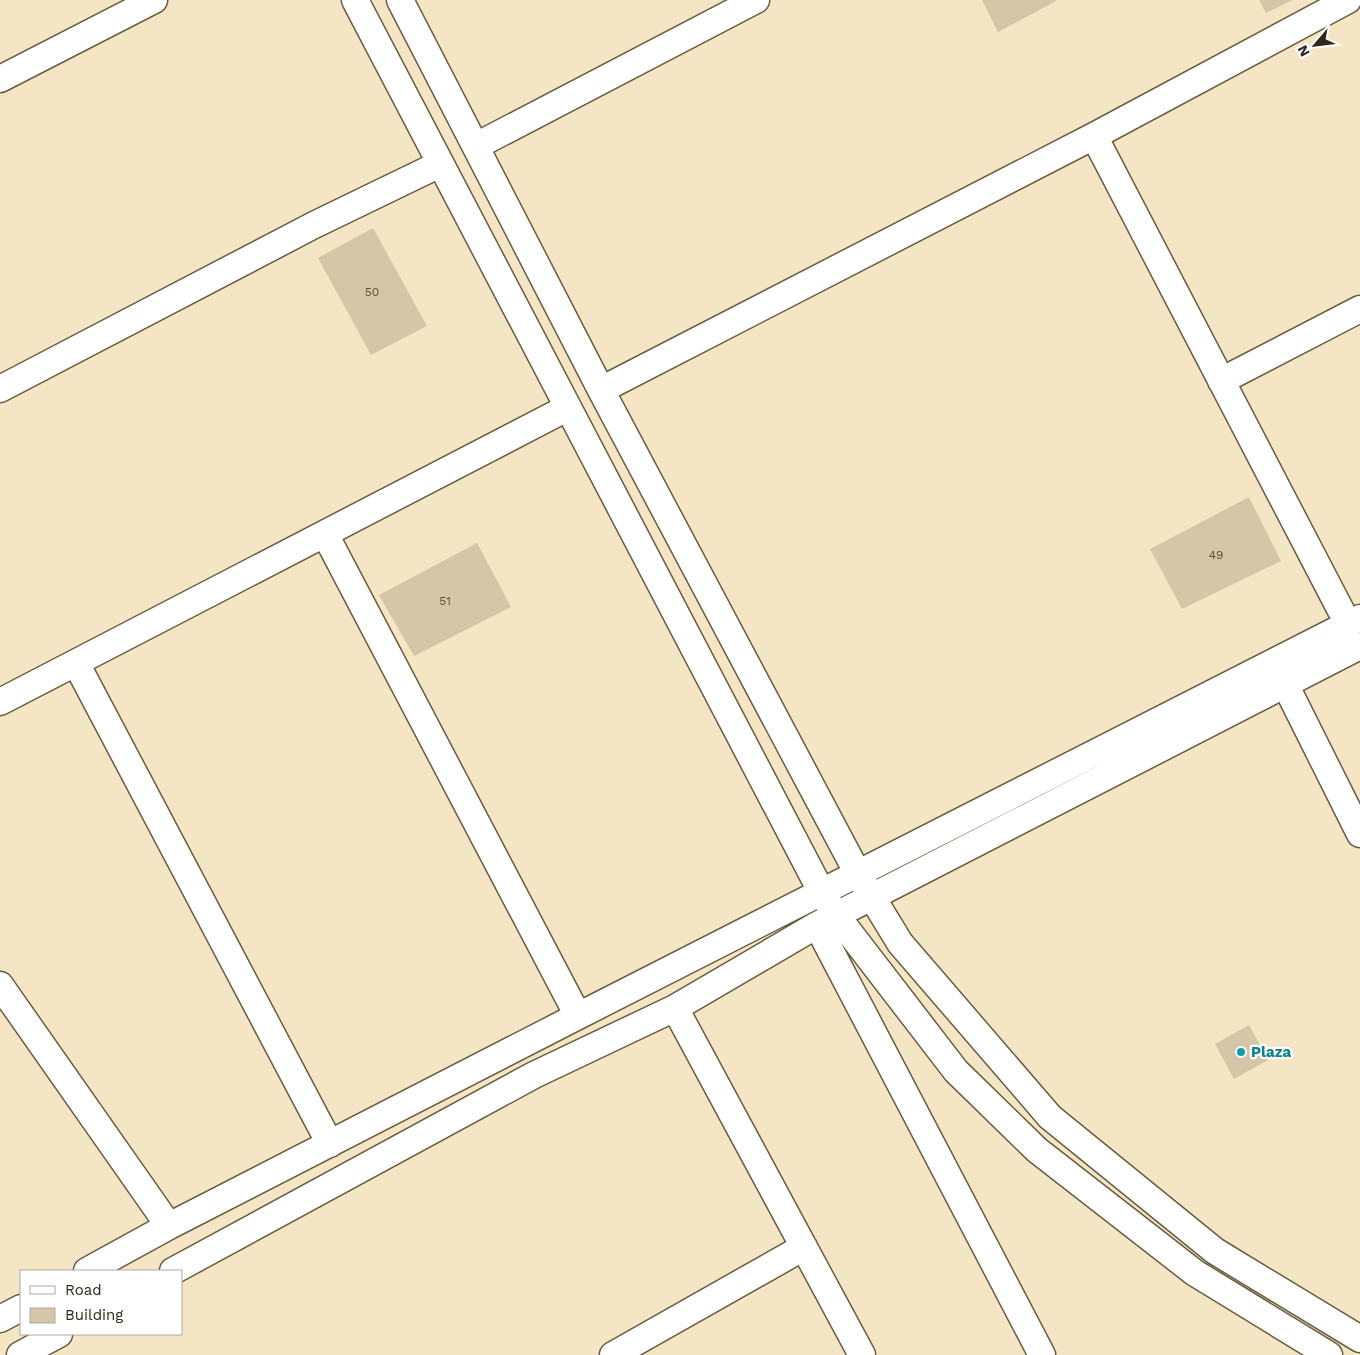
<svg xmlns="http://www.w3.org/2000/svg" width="1360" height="1355" font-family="'Work Sans',sans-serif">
<rect width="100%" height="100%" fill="#f4e6c4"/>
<path fill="#d4c6a6" d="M982,0h74v1l-58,31z
M1259,0h34l-27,13z
M373,228l54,98 -56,29 -53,-97z
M1249,497l32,64 -99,48 -32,-60z
M477,543l34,64 -97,49 -35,-61z
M1249,1025l19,35 -34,19 -19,-35z"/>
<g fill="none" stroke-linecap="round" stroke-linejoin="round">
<g stroke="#695d40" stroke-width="29">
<path id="minor" d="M355,0l467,893 14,22 120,156 81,79 158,123 134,82
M400,0l201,390 257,484 42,69 150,174 165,134 145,88
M0,79l154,-79
M1094,136l254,488
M476,146l280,-146
M1221,381l139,-72
M0,389l314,-164 126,-61
M601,390l493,-254 254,-136
M325,534l253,482
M76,663l254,481
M1285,684l75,150
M0,702l567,-294
M817,925l225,430
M0,985l169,241
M675,1008l187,347
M87,1271l82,-45 409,-210 782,-398
M173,1271l361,-196 141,-67 142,-83 543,-279
M0,1319l21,-11
M20,1355l39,-21
M613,1355l191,-108"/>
</g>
<use href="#minor" stroke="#fff" stroke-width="26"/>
</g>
<circle fill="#0f9aa8" stroke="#fff" stroke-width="2" cx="1241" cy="1052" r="5"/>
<g text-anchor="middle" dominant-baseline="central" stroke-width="4.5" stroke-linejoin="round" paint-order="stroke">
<g font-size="12" fill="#57503e">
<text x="372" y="292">50</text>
<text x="1216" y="555">49</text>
<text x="445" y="601">51</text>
</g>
<g font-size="15" font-weight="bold" fill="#0d838f" stroke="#fff" text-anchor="start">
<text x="1251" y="1052">Plaza</text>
</g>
</g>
<rect x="20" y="1270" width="162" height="65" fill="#ffffff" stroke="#aba9a4"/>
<rect x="30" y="1286" width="25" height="8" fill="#ffffff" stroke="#aba9a4"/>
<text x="65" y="1295" font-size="15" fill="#2d281b">Road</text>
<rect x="30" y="1308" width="25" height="15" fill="#d4c6a6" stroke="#aba9a4"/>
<text x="65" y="1320" font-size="15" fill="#2d281b">Building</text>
<g transform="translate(1315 45) rotate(242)" stroke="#ffffff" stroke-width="4" paint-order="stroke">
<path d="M0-4L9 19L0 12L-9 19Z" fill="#2d281b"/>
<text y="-8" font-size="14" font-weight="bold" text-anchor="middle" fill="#2d281b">N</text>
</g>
</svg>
